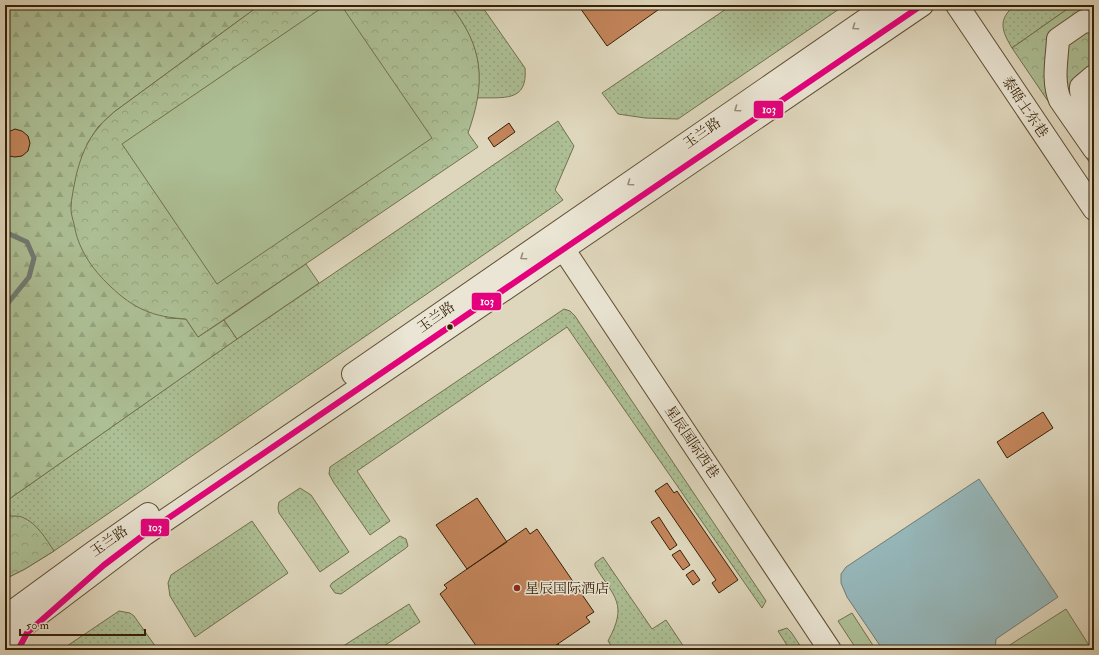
<svg xmlns="http://www.w3.org/2000/svg" width="1099" height="655" font-family="'IM FELL Double Pica','Noto Serif SC',serif">
<defs>
<pattern id="grass-dots" width="8" height="8" patternUnits="userSpaceOnUse"><rect width="8" height="8" fill="#adbf95"/><path d="M2 2h.1M6 6h.1" fill="none" stroke="#95a47f" stroke-width="1.8" stroke-linecap="round"/></pattern>
<pattern id="forest-firs" width="22" height="20" patternUnits="userSpaceOnUse"><rect width="22" height="20" fill="#adbf95"/><path d="M5 1l3.5 6h-7zM16 11l3.5 6h-7z" fill="#95a47f"/></pattern>
<pattern id="park-crowns" width="20" height="18" patternUnits="userSpaceOnUse"><rect width="20" height="18" fill="#adbf95"/><path d="M2 6a3 3 0 1 1 6 0M12 15a3 3 0 1 1 6 0" fill="none" stroke="#95a47f"/></pattern>
</defs>
<rect width="100%" height="100%" fill="#dfd7bd"/>
<filter id="stains"><feTurbulence type="fractalNoise" baseFrequency=".005" numOctaves="4"/><feColorMatrix values="0 0 0 0 .2 0 0 0 0 .09 0 0 0 0 .02 0 0 0 .5 -.17"/></filter>
<radialGradient id="worn" r=".72"><stop offset=".6" stop-color="#630" stop-opacity="0"/><stop offset="1" stop-color="#630" stop-opacity=".3"/></radialGradient>
<path fill="url(#grass-dots)" stroke="#72704d" d="M450,5h31l44,63c3,35 -22,29 -48,30 7,-36 -5,-65 -27,-93z
M732,5h113l-167,114 -33,-1 -27,-4 -16,-21z
M1015,5h58l-61,43c-10,-17 -15,-28 3,-43z
M558,121l16,25 -19,44 8,10 -509,351 -29,18 -20,10v-77l213,-150z
M564,309l6,2 5,5 191,285 -4,7 -195,-281 -210,144 33,50 -20,14 -36,-52 -5,-9 1,-7z
M300,488l11,7 38,57 -29,20 -41,-59 -1,-5 1,-6z
M252,521l36,52 -93,64 -25,-41 -2,-13 3,-8z
M400,536l6,3 2,7 -2,2 -65,46 -6,-1 -5,-7 2,-3z
M603,557l49,72 14,-9 20,30h-72l-6,-9c20,-37 7,-43 -13,-75v-3z
M409,604l11,18 -42,28h-41z
M119,611l11,2 4,3 24,34h-97z
M787,628l4,4 12,18h-13l-12,-19z"/>
<path fill="url(#forest-firs)" stroke="#72704d" d="M5,5h255l-146,107 -16,15 -11,17 79,174 20,1 12,18 26,-17 13,19 -232,163z"/>
<path fill="url(#park-crowns)" stroke="#72704d" d="M260,5h190c34,42 36,78 18,128l10,14 -280,190 -12,-18c-33,-2 -52,-10 -76,-33 -18,-17 -32,-37 -36,-62 -1,-4 -3,-10 -3,-15 0,-11 3,-22 5,-33 4,-17 11,-36 23,-49 4,-6 10,-10 15,-15z
M1073,5h21v164l-82,-121z
M10,516c4,0 9,0 12,1 15,6 24,22 32,34l-29,18 -20,10v-61z"/>
<path fill="#adbf95" stroke="#72704d" d="M326,5h15l91,133 -215,146 -95,-140z
M306,264l13,19 -82,56 -13,-19z
M1066,609l26,41h-90z
M852,613l24,37h-19l-19,-29z"/>
<path fill="#96b7ba" stroke="#707b72" d="M979,479l79,118 -62,42 -1,11h-112l-36,-53 -6,-14v-9l5,-7z"/>
<g fill="none" stroke-linecap="round" stroke-linejoin="round">
<path stroke="#707b72" stroke-width="5" d="M5,8l4,-3
M5,232l22,10 7,16 -5,19 -21,26 -2,4"/>
</g>
<path fill="#c4855b" stroke="#362005" d="M578,5h87l-58,41z
M509,123l6,9 -21,15 -6,-9z
M15,129l7,2 6,5 2,7 -2,8 -6,5 -7,1 -6,-1 -4,-4v-17l3,-3z
M1043,412l10,16 -46,30 -10,-16z
M667,483l7,10 3,-2 61,89 -19,13 -7,-10 4,-3 -61,-89z
M477,498l30,44 -40,27 -31,-44z
M659,517l18,28 -7,5 -19,-28z
M526,528l4,6 7,-5 57,83 -8,5 4,5 -41,28h-70l-39,-56 7,-6 -3,-3z
M680,550l10,15 -7,5 -11,-15z
M693,570l7,10 -7,5 -7,-10z
M558,644l5,6h-14z
M611,645l3,5h-10z"/>
<g fill="none" stroke-linecap="round" stroke-linejoin="round">
<g stroke="#604e33" stroke-width="24">
<path id="minor" d="M957,5l137,204
M1094,22l-10,-1 -26,18c-1,20 -6,42 2,61l34,49
M1094,76l-13,11c-1,10 7,18 13,26
M556,238l274,412
M353,374l534,-369
M5,617l89,-65 54,-38
M5,640l140,-106 777,-529"/>
</g>
<use href="#minor" stroke="#eae5d4" stroke-width="22"/>
<g stroke="#eae5d4" stroke-width="9">
<path id="bus-1" d="M18,650l9,-17 77,-68 41,-31 777,-529"/>
</g>
<use href="#bus-1" stroke="#e5007d" stroke-width="6"/>
</g>
<defs><path id="oneway-chevron" d="M-2-3.5L2.5 0L-2 3.5" fill="none" stroke-width="1.6" stroke-linecap="round" stroke-linejoin="round"/></defs>
<g stroke="#998c77">
<use href="#oneway-chevron" transform="translate(855 27) rotate(145)"/>
<use href="#oneway-chevron" transform="translate(737 109) rotate(145)"/>
<use href="#oneway-chevron" transform="translate(630 183) rotate(145)"/>
<use href="#oneway-chevron" transform="translate(523 257) rotate(145)"/>
</g>
<circle fill="#362005" stroke="#eae5d4" stroke-width="1.5" cx="450" cy="327" r="3.5"/>
<circle fill="#8f2418" stroke="#eae5d4" stroke-width="1.5" cx="517" cy="588" r="4"/>
<g text-anchor="middle" dominant-baseline="central" stroke-width="3" stroke-linejoin="round" paint-order="stroke">
<g font-size="14" fill="#362005" stroke="#eae5d4">
<text transform="translate(1025 107) rotate(56)">泰晤士东巷</text>
<text transform="translate(702 133) rotate(-35)">玉兰路</text>
<text transform="translate(436 317) rotate(-35)">玉兰路</text>
<text transform="translate(692 442) rotate(56)">星辰国际西巷</text>
<text transform="translate(109 541) rotate(-35)">玉兰路</text>
</g>
<g font-size="14" fill="#362005" stroke="#eae5d4" text-anchor="start">
<text x="525" y="588">星辰国际酒店</text>
</g>
</g>
<g stroke="#eae5d4" stroke-width="1.5">
<rect x="753" y="100" width="31" height="19" rx="4" fill="#e5007d"/>
<rect x="471" y="292" width="31" height="19" rx="4" fill="#e5007d"/>
<rect x="140" y="518" width="30" height="19" rx="4" fill="#e5007d"/>
</g>
<g font-size="11" text-anchor="middle" font-weight="bold" fill="#fff">
<text x="769" y="113">103</text>
<text x="487" y="305">103</text>
<text x="155" y="531">103</text>
</g>
<rect width="1099" height="655" fill="none" stroke="#dfd7bd" stroke-width="20"/>
<rect x="6" y="6" width="1087" height="643" fill="none" stroke="#362005" stroke-width="2"/>
<rect x="10" y="10" width="1079" height="635" fill="none" stroke="#362005"/>
<path d="M20 629v6h125v-6" fill="none" stroke="#362005" stroke-width="2"/>
<text x="26" y="629" font-size="12" fill="#362005" stroke="#eae5d4" stroke-width="3" paint-order="stroke">50 m</text>
<rect width="100%" height="100%" filter="url(#stains)"/>
<rect width="100%" height="100%" fill="url(#worn)"/>
</svg>
